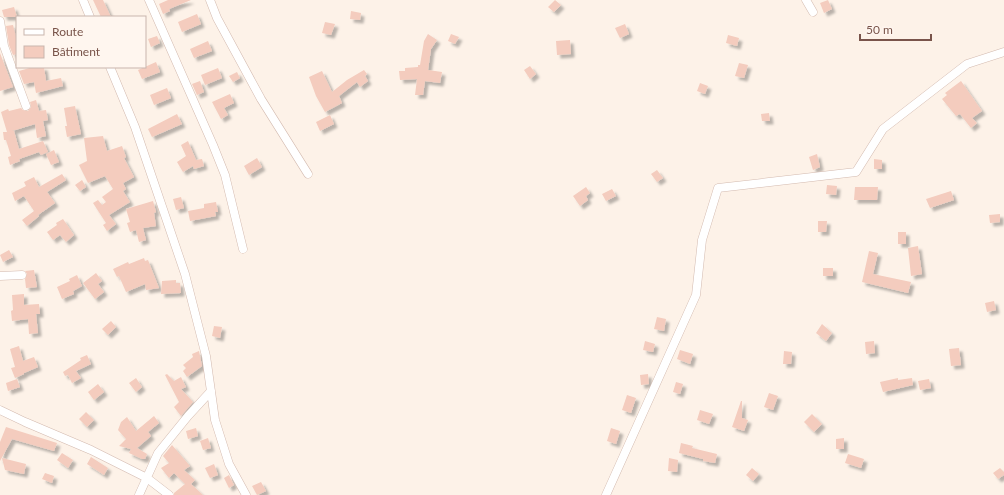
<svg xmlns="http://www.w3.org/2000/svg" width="1004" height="495" font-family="Lato,sans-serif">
<defs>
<filter id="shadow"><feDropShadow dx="3.5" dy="3.5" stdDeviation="1" flood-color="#0004"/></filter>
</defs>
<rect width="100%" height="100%" fill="#fdf2e8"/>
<path fill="#f4ccbe" filter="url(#shadow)" d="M93,0h10l8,17h-10z
M168,0h23l-22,9 1,2 -7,3 -4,-10z
M555,0l6,5 -7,7 -6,-5z
M828,0l4,9 -8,4 -4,-10z
M14,7l3,10h-13l-2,-7z
M351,11l10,2 -1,7 -10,-1z
M197,14l4,10 -19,8 -4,-10z
M325,22l10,2 -4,11 -9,-2z
M625,24l4,10 -9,4 -5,-10z
M13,25l4,16v13l-4,1 -4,-10 -3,-19z
M428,34l9,6 -6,9 -3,21 14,2 -2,11 -15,-2 -2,14h-8l2,-16 -17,1 -1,-9h6v-3l13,-1v-2h2l4,-24z
M451,34l8,3 -4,7 -7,-3z
M728,35l11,3 -2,8 -11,-3z
M157,36l3,7 -9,4 -3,-8z
M570,40l1,14 -14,1 -1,-14z
M208,41l4,10 -18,7 -4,-9z
M0,53l13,34 -13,4z
M156,62l4,10 -18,7 -4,-9z
M739,63l9,2 -4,13 -9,-2z
M530,66l6,8 -6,5 -6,-9z
M33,67h11l2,14 15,-3 2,8 -27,7 -2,-11 -10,2 -5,-13z
M218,68l4,10 -17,7 -4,-10z
M364,70l3,4 -2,2 3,5 -8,6 -3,-5 -18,14 3,7 -17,9 -9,-16 -7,-19 13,-6 10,21 15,-12z
M237,72l3,6 -7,4 -4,-6z
M200,81l4,11 -7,3 -5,-11z
M961,81l21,30 -10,7 5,5 -6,5 -11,-14 -4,2 -14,-17 5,-4 -2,-2z
M700,83l8,3 -3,8 -8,-3z
M167,88l4,10 -17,7 -4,-10z
M230,94l4,9 -10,5 4,7 -7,4 -9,-17z
M36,100l3,11 7,-1 2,10 -5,1 3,15 -9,2 -2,-14 -23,7h2l5,18 24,-8 5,11 -7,3 -2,-3 -20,7 1,2 -10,4 -2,-8 3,-1 -5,-16h-2l-1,-8h4l-6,-20 7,-3 1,2 12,-3 2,2 5,1 3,-4 -1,-5z
M75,106l6,28 -14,3 -2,-11h2l-3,-18z
M769,113l1,8h-8l-1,-7z
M177,114l5,10 -30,13 -4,-8z
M330,115l4,9 -14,7 -4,-9z
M103,136l4,15 15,-5 4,11 -2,1 10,19 -11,6 3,6 -3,2 7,11 -21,13 7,9 -9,7 -4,-6 3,-2 -13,-20 5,-3 4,5 4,-3 -4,-5 11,-8 -8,-13 -17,7 -9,-18 8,-4 -3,-23z
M188,141l8,19 6,-1 2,7 -10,3 -1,-3 -10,6 -6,-10 9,-6 -5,-11z
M54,150l5,12 -8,3 -5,-11z
M817,154l3,13 -7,3 -4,-13z
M257,158l5,9 -13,8 -5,-9z
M874,159l8,1v9h-8z
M657,170l6,8 -6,4 -6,-8z
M62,174l4,6 -19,12 8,11 -17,12 1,1 -12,10 -5,-6 12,-9 -10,-15 -9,5 -3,-8 14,-7 -2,-4 10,-5 5,10z
M82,180l4,7 -6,4 -5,-6z
M827,185l10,1 -1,9 -10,-1z
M586,187l4,6 -4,3 2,4 -8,6 -7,-10z
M855,187h23l-1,13h-23z
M612,189l4,7 -10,5 -4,-7z
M951,191l3,9 -24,8 -4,-9z
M181,197l3,11 -8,2 -3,-11z
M153,201l3,11 -2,1 2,13 -13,2 3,12 -7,2 -3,-12 -6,2 -3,-9 3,-1 -4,-13z
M216,202l2,10h-3l1,4 -26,5 -2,-10 16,-3v-4z
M1000,214v8l-10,1 -1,-8z
M63,219l11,16 -8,7 -6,-7 -7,5 -6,-8 10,-7 -1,-2z
M818,221h9l-1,11h-8z
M898,232h8v12h-8z
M918,246l4,28 -11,2 -3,-28z
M9,250l4,7 -10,5 -3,-7z
M869,251l9,2 -5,21 38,8 -3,11 -46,-11z
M144,258l1,3 3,-1 11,28 -13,2 -1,-6 -19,8 -7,-16 -2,1 -4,-8 15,-7 1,2z
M823,268h10v8h-10z
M34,270l3,17 -11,1 -1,-9 2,-5 -2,-3z
M96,273l6,8 -4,3 6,8 -9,7 -12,-16z
M77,275l5,11 -9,5 1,3 -12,5 -5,-12 13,-6 -1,-2z
M176,280v3h4l1,10 -20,1 1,-13z
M24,294v11l15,-1 1,10h-4l2,19 -9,1 -1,-15 -16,2 -1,-10 2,-1 -1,-15z
M994,301l2,9 -9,2 -2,-9z
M657,317l9,2 -2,12 -10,-2z
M111,321l5,6 -8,8 -6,-6z
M822,324l10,9 -6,8 -10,-8z
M214,326l8,1 -2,11 -8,-2z
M645,341l10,3 -2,8 -10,-2z
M874,341l1,12 -9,1 -1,-12z
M19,346l4,15 11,-4 4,10 -14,6v1l-9,4 -4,-10 4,-1 -5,-18z
M959,348l2,17 -10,1 -2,-17z
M680,350l13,4 -3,10 -13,-5z
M199,351l3,15 -15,11 -4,-6 3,-3 -3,-3 10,-8 -1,-3z
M784,351l8,1 -1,12h-8z
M87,355l4,9 -15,7 5,7 -9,5 -4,-8 -3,1 -2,-4 18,-12 -1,-2z
M167,374l7,7 7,-4 5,10 -5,2 12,13 -12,14 -7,-9 5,-5 -14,-27z
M648,374l1,10 -8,1 -1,-10z
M136,378l6,9 -6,5 -7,-9z
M898,378v2l14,-2 1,7 -30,7 -3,-10z
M17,379l3,8 -12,4 -2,-8z
M929,379l2,9 -11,2 -2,-9z
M676,382l7,2 -3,10 -7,-2z
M98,384l6,8 -10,8 -6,-8z
M769,393l9,3 -5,14 -9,-3z
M627,395l9,3 -5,15 -9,-3z
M741,401h1v17l6,2 -4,11 -12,-4z
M700,410l13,4 -4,10 -12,-4z
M86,412l8,8 -7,7 -8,-8z
M812,414l10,10 -8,8 -10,-10z
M154,416l5,7 -11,9 3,4 -14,12 10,6 -2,5h-3l-13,-6 2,-4 -12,-3 7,-7 -8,-9 3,-8 6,-5 9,14z
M6,427l51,16 -3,8 -42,-12 -12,22v-19z
M196,428l2,8 -10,3 -2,-8z
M611,428l9,3 -4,13 -9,-3z
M208,438l3,10 -8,2 -3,-9z
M844,438v11h-8v-10z
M681,443l12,3 -1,2 25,6 -2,9 -12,-2v-2l-24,-6z
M172,445l18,21 -6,4 11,10 -4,4 12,11h-29v-2l11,-9 -11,-11 -5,5 -8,-10 8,-5 -6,-7z
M62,453l11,7 -5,8 -11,-8z
M848,454l16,5 -3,9 -16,-5z
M91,457l17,11 -4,7 -17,-11z
M2,458l24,6 -2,10 -19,-4z
M669,458l9,2 -1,12 -9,-1z
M214,464l4,11 -8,3 -5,-10z
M752,468l7,6 -6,7 -7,-6z
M1000,468l4,4v3l-6,4 -5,-6z
M45,473l9,3 -2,7 -10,-4z
M229,475l5,10 -5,3 -5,-10z
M261,482l5,9 -9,4 -5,-9z"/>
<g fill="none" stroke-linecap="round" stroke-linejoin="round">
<g stroke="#d3baaf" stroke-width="9">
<path id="street" d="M83,0l7,17
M149,0l64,145 12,30 18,74
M210,0l7,18 44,81 47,75
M806,0l7,12
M0,21l4,25 22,60
M110,67l25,60 50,147 21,82 9,64 14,44 17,31
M0,276l22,-1
M0,410l25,12 66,28 56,28 22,17
M139,495l19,-42 30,-37 23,-25
M606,495l90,-200 6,-55 16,-52 138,-16 27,-43 84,-65 37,-12"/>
</g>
<use href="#street" stroke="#fff" stroke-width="8"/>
</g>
<rect x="16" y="16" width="130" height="52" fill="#fff6ef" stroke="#c9b5ad"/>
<rect x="24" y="29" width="20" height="6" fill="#ffffff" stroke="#c9b5ad"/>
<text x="52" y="36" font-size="12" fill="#79544a">Route</text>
<rect x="24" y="46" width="20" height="12" fill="#f4ccbe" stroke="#c9b5ad"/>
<text x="52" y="56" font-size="12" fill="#79544a">Bâtiment</text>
<path d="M860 34v6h71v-6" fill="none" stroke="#79544a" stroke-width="2"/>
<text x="866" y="34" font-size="12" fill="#79544a" stroke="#fff6ef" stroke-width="3" paint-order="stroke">50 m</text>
</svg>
